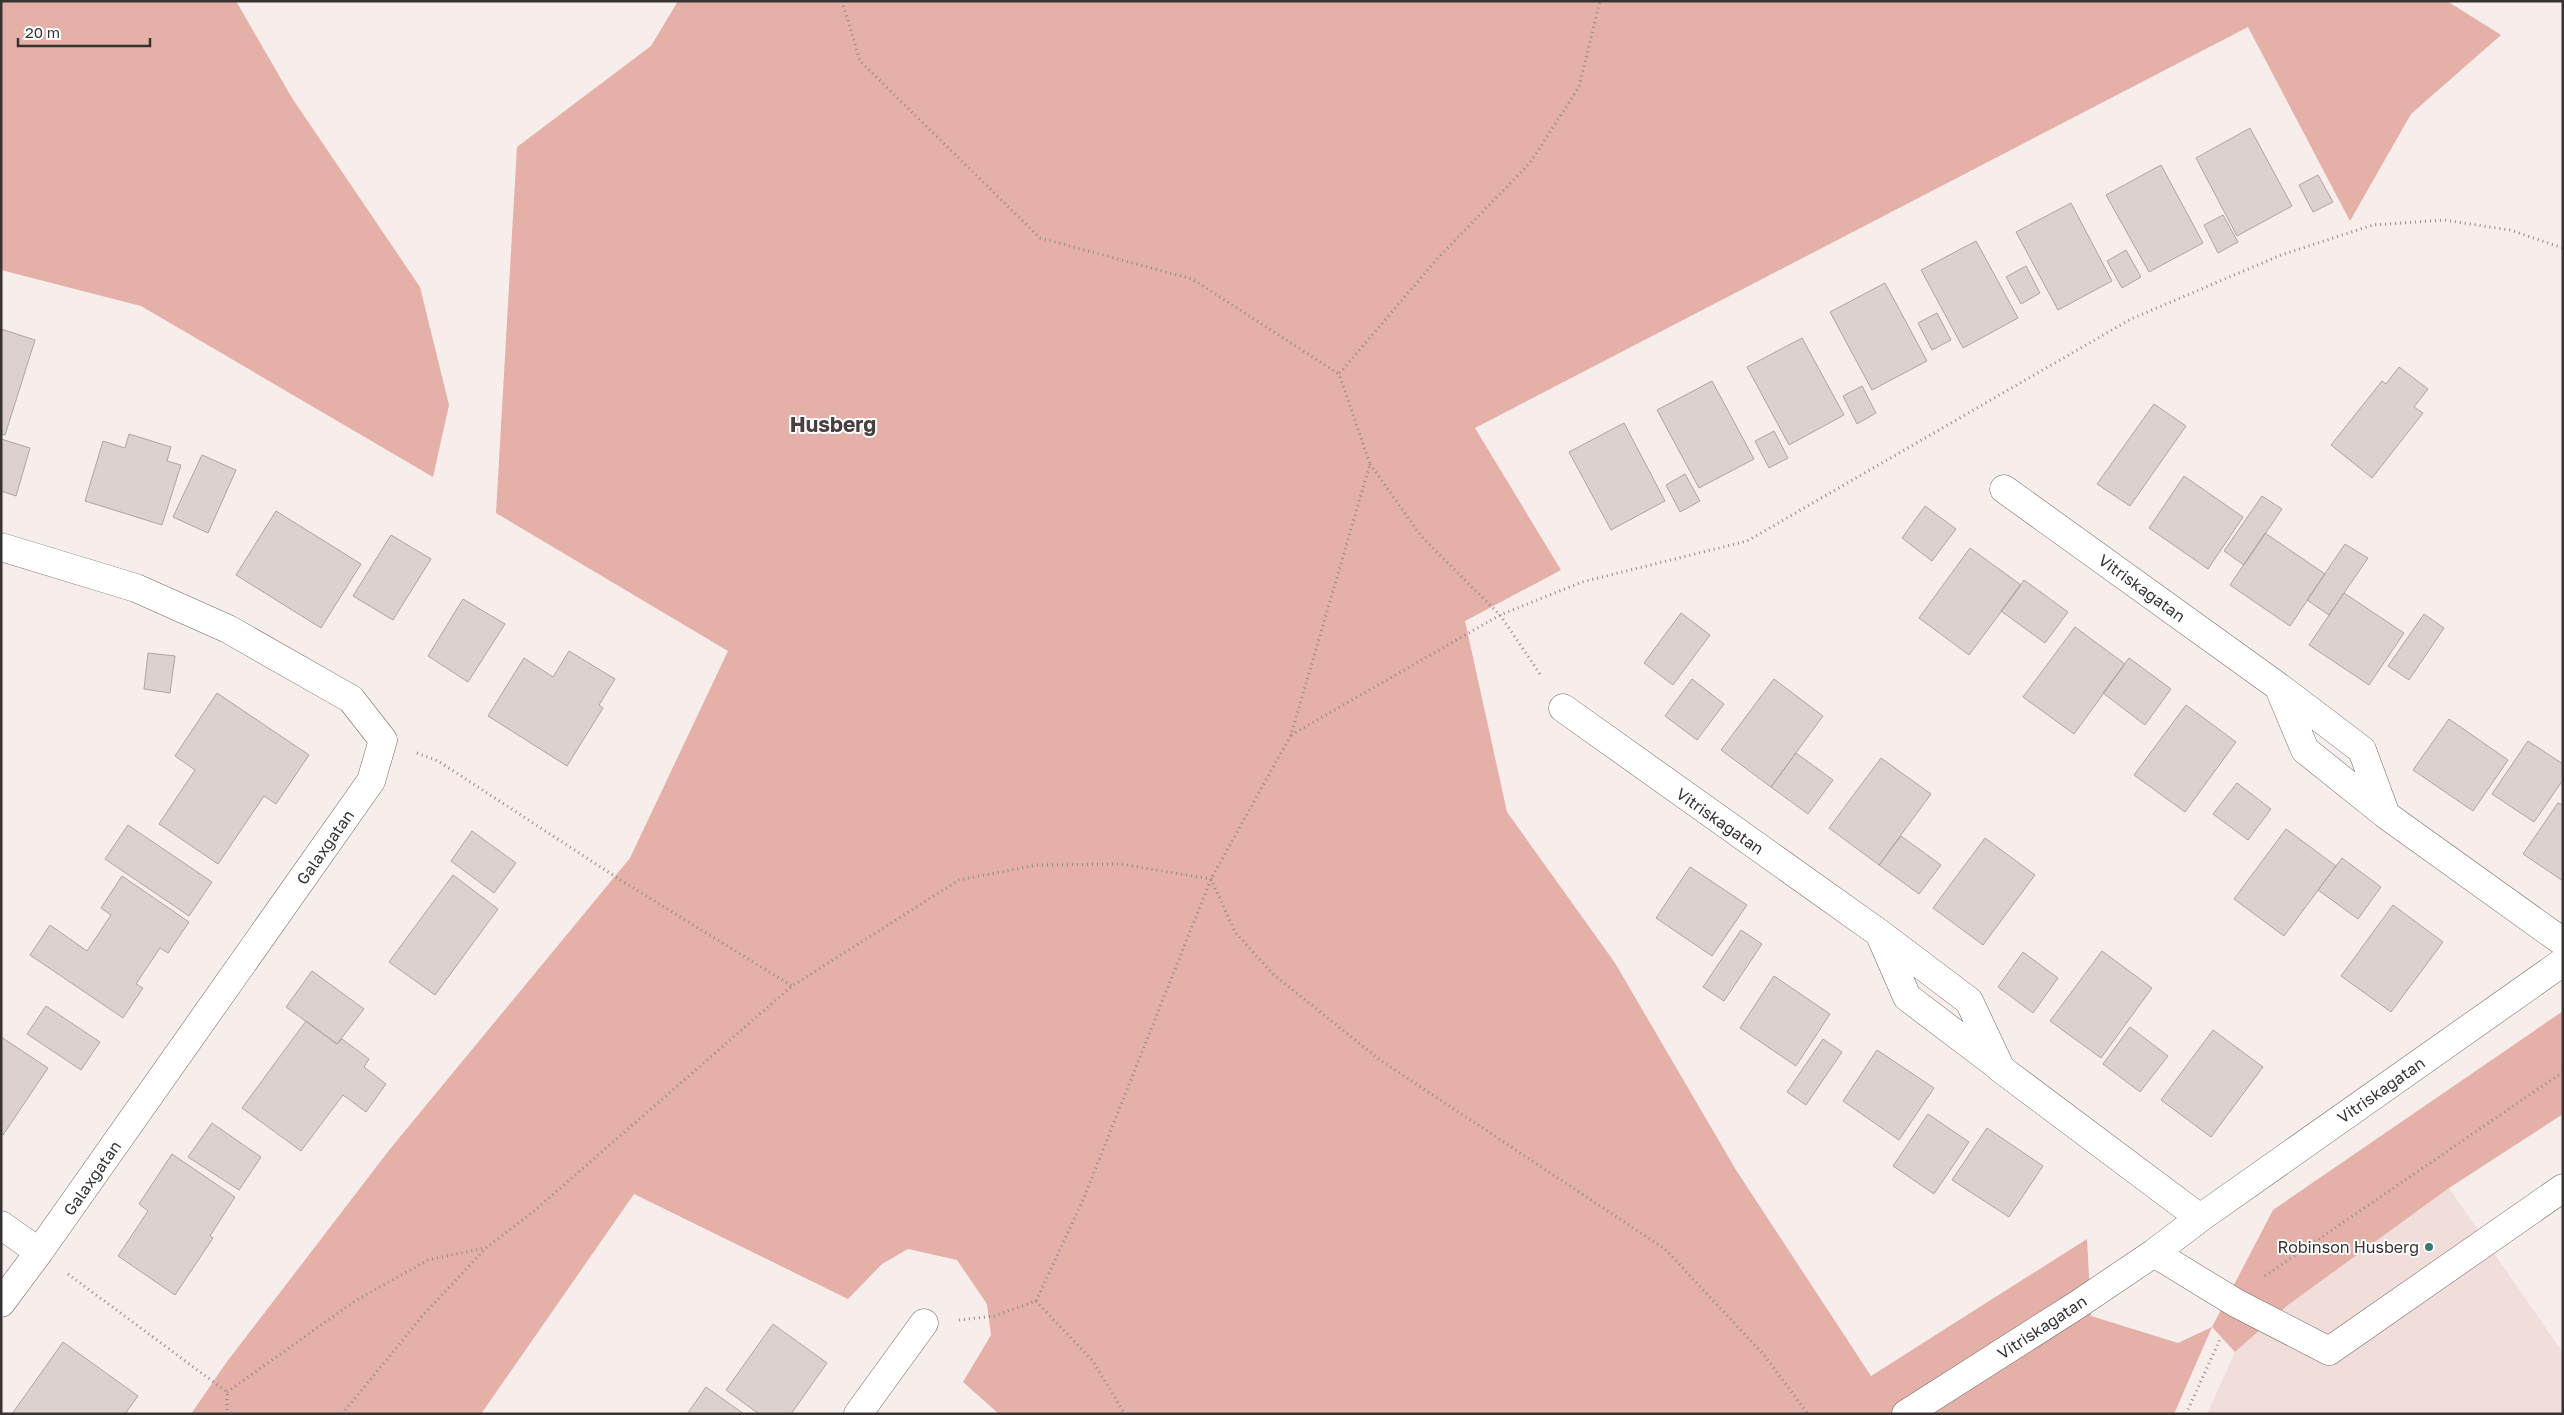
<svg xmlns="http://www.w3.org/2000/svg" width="2564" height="1415" font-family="'Golos Text',sans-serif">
<rect width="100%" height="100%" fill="#f7edeb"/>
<path fill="#f1dedb" d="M2449,1188l114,165v61h-356l28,-62 53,-47z"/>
<path fill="#e4b0a8" d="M1,1h235l56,97 128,189 29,118 -16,72 -292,-171 -140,-36z
M678,1h1769l54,34 -90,79 -61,107 -102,-194 -773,401 86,142 -96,51 42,191 108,151 121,207 135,206 216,-137 4,77 87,27 34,-16 61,-117 290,-199v103l-114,74 -161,117 -53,47 -23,-25 -38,87h-1175l-36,-32 28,-47 -4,-31 -30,-44 -49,-11 -26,15 -34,35 -214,-105 -153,220h-290l35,-51 164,-214 240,-291 98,-207 -232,-138 21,-366 134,-101z"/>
<path fill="#dcd1cf" stroke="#aea4a2" d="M2250,128l42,78 -55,30 -41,-78z
M2161,165l42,78 -54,29 -43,-77z
M2318,175l15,27 -20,10 -14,-27z
M2071,203l41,78 -54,29 -42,-78z
M2223,215l15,27 -20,11 -14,-28z
M1976,241l42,77 -55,30 -42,-78z
M2126,250l15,27 -19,11 -15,-27z
M2026,266l14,27 -19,11 -15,-27z
M1885,283l42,78 -55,29 -42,-78z
M1937,313l14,27 -19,10 -14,-27z
M1,329l34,11 -30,95 -4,-1z
M1802,338l42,77 -55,30 -42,-78z
M2399,367l29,22 -14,18 9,6 -51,65 -41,-33 51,-64 4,3z
M1712,381l42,78 -55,29 -42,-78z
M1862,386l14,27 -19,11 -14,-28z
M2154,404l32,22 -56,80 -33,-22z
M1624,423l41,78 -54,29 -42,-78z
M1774,431l14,27 -19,10 -14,-27z
M129,434l42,13 -4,14 14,4 -19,60 -77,-24 18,-60 22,7z
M1,439l29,9 -14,48 -15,-5z
M202,455l34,15 -28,63 -35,-16z
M1685,474l15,27 -20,11 -14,-27z
M2184,476l59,41 -35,52 -59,-41z
M2262,496l20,13 -38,56 -20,-14z
M1925,506l31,23 -24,32 -30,-23z
M276,511l85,53 -40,64 -85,-53z
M2265,533l60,41 -35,52 -60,-41z
M391,535l40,24 -38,61 -40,-24z
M2345,544l23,14 -39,57 -22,-15z
M1970,548l51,37 -52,70 -50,-37z
M2024,580l44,32 -23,31 -44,-32z
M2344,593l60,40 -35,52 -60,-40z
M463,599l42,25 -37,58 -40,-26z
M1681,613l29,22 -37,50 -29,-22z
M2424,614l20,14 -35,52 -21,-14z
M2075,627l50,37 -51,70 -51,-37z
M569,651l46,28 -16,26 4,3 -36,58 -79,-50 36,-58 29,19z
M148,653l27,3 -5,37 -26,-4z
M2129,658l42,31 -26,36 -42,-32z
M1692,679l32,25 -27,36 -32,-24z
M1774,679l49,37 -52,71 -50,-37z
M217,693l92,62 -33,49 -12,-8 -46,68 -59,-40 36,-54 -20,-14z
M2186,705l50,37 -51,70 -51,-37z
M2449,719l59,41 -35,51 -60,-41z
M2528,741l35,23v16l-29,42 -42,-28z
M1796,753l37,27 -25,34 -37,-27z
M1881,758l50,36 -52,71 -50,-37z
M2237,783l34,26 -23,31 -35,-26z
M2558,803l5,2v76l-40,-27z
M128,825l84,57 -23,34 -84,-57z
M2286,829l50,37 -52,70 -50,-37z
M472,831l44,32 -22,30 -43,-32z
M1901,836l40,29 -22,29 -40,-29z
M1985,838l50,37 -52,70 -50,-37z
M2342,858l39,29 -23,32 -40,-29z
M1690,867l57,38 -35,51 -56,-38z
M453,875l45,34 -63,86 -46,-33z
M122,876l67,46 -21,31 -8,-5 -24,36 7,4 -20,30 -93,-63 20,-30 37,26 24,-36 -10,-7z
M2393,905l50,37 -52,70 -50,-36z
M1741,930l21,14 -38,57 -21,-14z
M2102,951l50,37 -51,70 -51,-37z
M2023,952l35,26 -25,35 -35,-26z
M312,971l52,38 -27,35 -51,-37z
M1774,976l56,38 -34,52 -56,-38z
M46,1006l54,36 -19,28 -54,-36z
M306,1021l31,23 5,-5 27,20 -5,8 22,17 -20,28 -23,-17 -42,56 -59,-43z
M2130,1027l38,29 -28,36 -37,-28z
M2213,1030l50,37 -52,70 -50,-37z
M1,1037l47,31 -45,67 -2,-1z
M1823,1039l19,13 -36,53 -19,-13z
M1877,1050l57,38 -35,52 -56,-39z
M1928,1114l41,28 -35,52 -41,-28z
M212,1123l49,34 -22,33 -51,-33z
M1987,1128l56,38 -34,51 -57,-37z
M172,1154l63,43 -25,39 3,2 -38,57 -57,-39 30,-45 -9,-7z
M773,1324l54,39 -36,51h-32l-33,-24z
M63,1342l75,54 -13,18h-113z
M706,1387l38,27h-57z"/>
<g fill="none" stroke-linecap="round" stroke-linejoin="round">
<g stroke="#716867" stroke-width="29">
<path id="minor" d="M2004,489l275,198 83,63 24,65 177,127
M1,547l135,41 92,41 123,70 32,41 -12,41 -332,471 -38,51
M2279,688l26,62 80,64
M1563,708l316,225 90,68 32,68 199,149
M1880,935l27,62 91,69
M1,1225l38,27
M2154,1253l82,50 93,48 234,-163
M858,1414l66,-91
M1906,1414l171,-109 77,-52 46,-35 363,-256"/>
</g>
<path stroke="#908988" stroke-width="3" stroke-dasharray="1 4" stroke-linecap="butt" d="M842,1l18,60 180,177 152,41 147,95
M1370,464l51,72 79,79 42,62
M1291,735l209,-120 82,-33 165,-41 384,-222 150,-64 92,-30 71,-5 66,10 53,18
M417,753l21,8 181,118 173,107
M68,1274l159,118v22
M2265,1276l298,-204
M1036,1301l56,59 33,54
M959,1320l35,-4 42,-15 47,-101 128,-321 80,-144 79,-271 -31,-90 98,-115 93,-96 49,-76 21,-86
M227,1392l128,-91 73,-41 57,-12
M342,1414l82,-100 62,-66 48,-37 258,-225 167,-106 78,-15 83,-1 91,15 24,53 38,42 107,86 285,189 99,106 44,59
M2186,1414l35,-77"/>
<use href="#minor" stroke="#fff" stroke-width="28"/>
</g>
<circle fill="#387c6f" stroke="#fff" stroke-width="2" cx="2429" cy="1247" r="5"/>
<g text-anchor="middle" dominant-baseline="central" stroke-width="4" stroke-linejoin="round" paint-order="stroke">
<g font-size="16" fill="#373332" stroke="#fff">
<text transform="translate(2142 588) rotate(36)">Vitriskagatan</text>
<text transform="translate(1720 821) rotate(35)">Vitriskagatan</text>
<text transform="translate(325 847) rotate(-55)">Galaxgatan</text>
<text transform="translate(2381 1090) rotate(-35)">Vitriskagatan</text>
<text transform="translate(92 1178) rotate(-55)">Galaxgatan</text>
<text transform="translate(2042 1327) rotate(-33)">Vitriskagatan</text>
</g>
<g font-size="16" fill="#373332" stroke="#fff" text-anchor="end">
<text x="2419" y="1247">Robinson Husberg</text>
</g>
<g font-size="21" font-weight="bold" fill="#48403e" stroke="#fff">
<text x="833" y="424">Husberg</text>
</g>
</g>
<rect width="2564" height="1415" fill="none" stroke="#373332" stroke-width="5"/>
<path d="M18 38v8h132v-8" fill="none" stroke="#373332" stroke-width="2.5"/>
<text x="25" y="38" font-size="15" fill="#373332" stroke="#ffffff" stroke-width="4" paint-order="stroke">20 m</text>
</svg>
